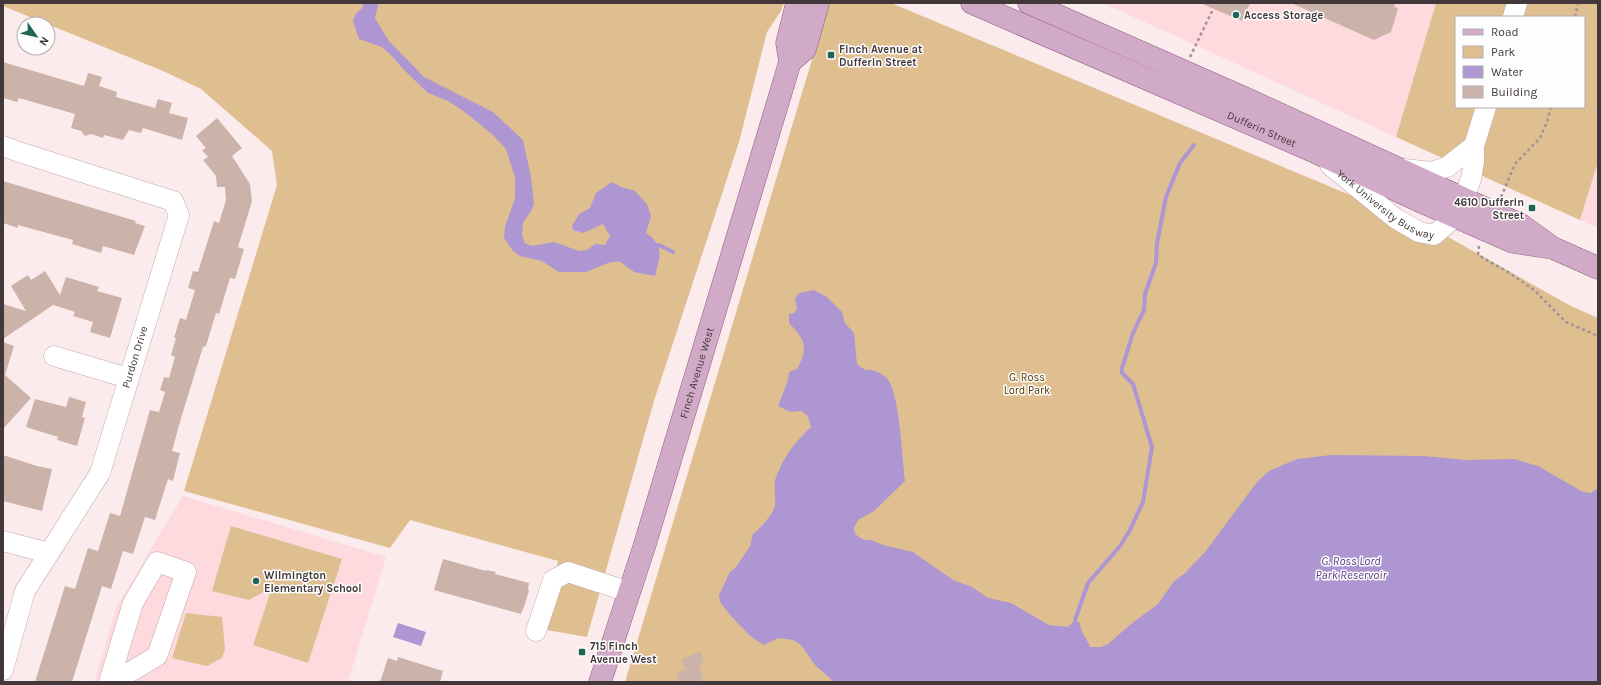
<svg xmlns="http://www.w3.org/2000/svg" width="1601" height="685" font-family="Karla,sans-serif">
<rect width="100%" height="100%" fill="#fcebed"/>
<path fill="#fed9de" d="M1103,3h333l-40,134z
M1598,162v66l-18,-8z
M183,496l203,61 -38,125h-254l23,-76z"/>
<path fill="#dfbf90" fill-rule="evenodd" d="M3,3h781l-3,8 -14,21 -28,110 -85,259 -67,236 -46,-8 17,-68 -148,-41 -20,28 -206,-57 93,-306 -5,-34 -71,-62 -38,-18 -160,-65z
M829,3h62l550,230 128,72 29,13v364h-973z
M1436,3h162v159l-18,58 -184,-83zM1456,17h128v90h-128z
M231,526l111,33 -34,104 -55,-18 19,-58 -23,13 -37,-9z
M186,613l36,4 3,32 -3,9 -15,8 -35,-8z"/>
<path fill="#ad96d2" d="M363,3h14l1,2 -3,13 13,22 36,37 69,35 30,28 8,37 3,27 -3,7 -8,12 -1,12 3,8 7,3 22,-4 25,9 8,-1 8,-6 10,1 5,-9 -7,-12 -20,9 -10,-3 -1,-4 7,-12 11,-6 6,-15 16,-11 9,5 14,4 12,13 4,12 -5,17c19,13 14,23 9,43l-21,-4 -15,-11 -11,2 -22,9h-27l-17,-11 -22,-5 -7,-5 -9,-13 1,-11 10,-29v-21l-9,-28 -14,-15 -30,-24 -14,-9 -20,-8 -24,-23 -13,-15 -9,-8 -23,-8 -6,-18 2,-6 8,-8z
M814,290l13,7 15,15 3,11 9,10 3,31 8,6c9,-1 19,4 24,11 11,19 13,76 16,100l-31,30 -16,9 -4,8 1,6 9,6h7l12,5 30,7 40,28 19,7 16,11 23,5 38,22 19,2 7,-7 5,3c0,9 7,15 10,24h11l7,-3 23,-20 27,-20 16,-23 10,-7 21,-22 52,-70 12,-11 28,-12 34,-4 93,1 42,4 48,-1 24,7 45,26 8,1 7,-5v194h-764l-19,-17 -14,-20 -8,-5 -15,-2 -14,7 -14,-9 -19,-20 -11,-14 -1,-7 11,-23 6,-5 14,-21 3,-12c7,-5 21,-21 22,-29 1,-9 -2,-19 1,-28 8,-21 19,-35 35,-50l-3,-11 -7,-5 -11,1 -12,-6 10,-26 1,-8 8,-3c12,-22 8,-29 -8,-46v-9l5,-1 3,-4 -2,-11 4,-5z
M398,623l28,9 -5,14 -28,-9z"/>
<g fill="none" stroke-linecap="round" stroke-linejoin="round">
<path stroke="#ad96d2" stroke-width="4" d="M655,247l4,-2 14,7
M1075,620l13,-37 32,-37 10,-16 13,-28 9,-55 -19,-63 -11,-11v-5l11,-35 11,-23 1,-16 11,-31 1,-20 9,-46 14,-34 14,-18"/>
</g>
<path fill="#cbb3a9" d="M1200,3h50l-8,18z
M1291,3h105l-2,3 4,3 -7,23 -17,8z
M3,62l81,24 4,-13 14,4 -3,9 18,6 -1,5 39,11 3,-9 14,4 -3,10 19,5 -6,22 -39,-12 -2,5 -12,-3 -6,10 -19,-5 -1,3 -12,-4 -6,2 -4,-5 -10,-3 4,-14 -56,-16 -2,4 -14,-4z
M217,118l25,30 -10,8 18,28 2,17 -14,46 6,2 -9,30 -5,-1 -11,36 -3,-1 -10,33 -3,1 -22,71 -9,33 8,2 -7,28 -5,-2 -13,41 -10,-3 -12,37 -10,-3 -12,38 -9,-3 -30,96h-37l30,-96 10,3 13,-41 10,3 12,-38 10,3 30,-106 9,2 6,-20 -5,-2 4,-13 5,1 6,-21 -4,-2 5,-17h-2l6,-20 6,2 9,-30 -7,-2 5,-17 5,1 16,-51 5,2 7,-23 -1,-13h-8l-1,-11 -13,-16 5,-3 -6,-7 4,-2 -10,-12z
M3,181l133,40 -1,2 10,3 -11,29 -31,-9 -2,7 -29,-9 1,-4 -55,-15v3l-15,-5z
M45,271l15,24 6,-18 33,10 -2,4 25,7 -12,40 -20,-6 3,-10 -20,-6 2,-4 -22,-7 -50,34v-35l23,7 -15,-25 17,-11 3,5z
M3,342l11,4 -9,29 26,23 -28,31z
M69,397l17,5 -4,15 3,1 -8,28 -20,-6 1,-3 -32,-10 9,-28 31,8z
M3,455l34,11 15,3 -10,42 -39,-10z
M443,559l43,12v-1l10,2 -1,2 34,9 -1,6 1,1 -4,14 -4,10 -87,-24z
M701,652l3,10 -5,2 5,18h-25l-3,-10 9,-2 -3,-11z
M398,657l45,14 -3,11h-60l8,-24 9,3z"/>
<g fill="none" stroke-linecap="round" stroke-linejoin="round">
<g stroke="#c2a7ab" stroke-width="21">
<g id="minor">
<path d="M1513,17l4,-14"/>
<path d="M3,146l16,6 154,49 6,14 -79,258 -75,118 -22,79"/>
<path id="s1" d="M1330,165l65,53 24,14 15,3 21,-18 8,-17 8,-21 3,-17v-16l12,-39"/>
<path d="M1405,169l26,3 16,-5 27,-21"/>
<path d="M54,356l74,22"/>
<path d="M3,541l46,12"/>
<path d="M536,631l17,-51 15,-8 61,20"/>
<path d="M109,682l24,-79 24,-41 29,10 -29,84 -44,26"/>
</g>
</g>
<g stroke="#8c5d7f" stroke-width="23">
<g id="major">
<path id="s2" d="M972,3l343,149 109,51 89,39 40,6"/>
<path d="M1029,3l220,97 272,125 32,23 45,20"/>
<path d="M790,62l15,-13 13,-46"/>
<path id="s3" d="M600,682l45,-138 145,-482 -3,-19 10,-40"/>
</g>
</g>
<path stroke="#a19395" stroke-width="2.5" stroke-dasharray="3 3" stroke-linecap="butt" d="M1575,17l3,-14
M1190,57l23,-48
M1501,197l14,-33 25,-26 7,-16 4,-15
M1479,246l-1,9 30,17 26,18 32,32 32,14"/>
<use href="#minor" stroke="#fff" stroke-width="20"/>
<use href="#major" stroke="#d1aac8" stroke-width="22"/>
</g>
<g fill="#206557" stroke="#fdfdfd" stroke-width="1.5">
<circle cx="1236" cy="15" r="4"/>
<rect x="827" y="51" width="8" height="8" rx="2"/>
<rect x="1528" y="204" width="8" height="8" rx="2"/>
<circle cx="256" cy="581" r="4"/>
<rect x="578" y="648" width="8" height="8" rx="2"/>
</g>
<g text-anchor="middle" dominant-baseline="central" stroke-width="3" stroke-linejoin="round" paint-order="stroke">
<g font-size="11" font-weight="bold" fill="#433839" stroke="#fdfdfd" text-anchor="start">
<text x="1244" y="15">Access Storage</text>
<text x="839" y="49">Finch Avenue at<tspan x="839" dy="13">Dufferin Street</tspan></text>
<text x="1524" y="202" text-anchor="end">4610 Dufferin<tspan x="1524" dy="13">Street</tspan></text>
<text x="264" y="575">Wilmington<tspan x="264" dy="13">Elementary School</tspan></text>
<text x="590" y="646">715 Finch<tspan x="590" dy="13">Avenue West</tspan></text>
</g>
<g font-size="11" fill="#433839" stroke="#fdfdfd">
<text stroke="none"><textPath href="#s2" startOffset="316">Dufferin Street</textPath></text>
<text stroke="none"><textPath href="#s1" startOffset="69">York University Busway</textPath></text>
<text transform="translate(135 357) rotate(-73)">Purdon Drive</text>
<text stroke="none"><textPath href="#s3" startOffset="324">Finch Avenue West</textPath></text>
</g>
<g font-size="11" fill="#513604" stroke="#fdfdfd">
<text x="1027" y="377">G. Ross<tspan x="1027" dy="13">Lord Park</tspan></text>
</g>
<g font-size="12" font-style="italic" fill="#593982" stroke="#fdfdfd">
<text x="1351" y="561">G. Ross Lord<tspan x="1351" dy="14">Park Reservoir</tspan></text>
</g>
</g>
<rect width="1601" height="685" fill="none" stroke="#433839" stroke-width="8"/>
<rect x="1455" y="16" width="130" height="92" fill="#fdfdfd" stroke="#b3aeaf"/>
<rect x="1463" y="29" width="20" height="6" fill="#d1aac8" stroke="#b3aeaf"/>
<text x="1491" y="36" font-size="12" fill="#433839">Road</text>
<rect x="1463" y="46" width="20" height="12" fill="#dfbf90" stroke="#b3aeaf"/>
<text x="1491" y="56" font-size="12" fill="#433839">Park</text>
<rect x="1463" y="66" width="20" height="12" fill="#ad96d2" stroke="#b3aeaf"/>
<text x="1491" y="76" font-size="12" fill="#433839">Water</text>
<rect x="1463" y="86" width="20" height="12" fill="#cbb3a9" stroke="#b3aeaf"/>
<text x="1491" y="96" font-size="12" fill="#433839">Building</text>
<g transform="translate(36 36) rotate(124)"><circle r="19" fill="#fdfdfd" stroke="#b3aeaf"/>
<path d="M0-3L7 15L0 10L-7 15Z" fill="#206557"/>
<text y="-6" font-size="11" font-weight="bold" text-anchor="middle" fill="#433839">N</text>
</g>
</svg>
